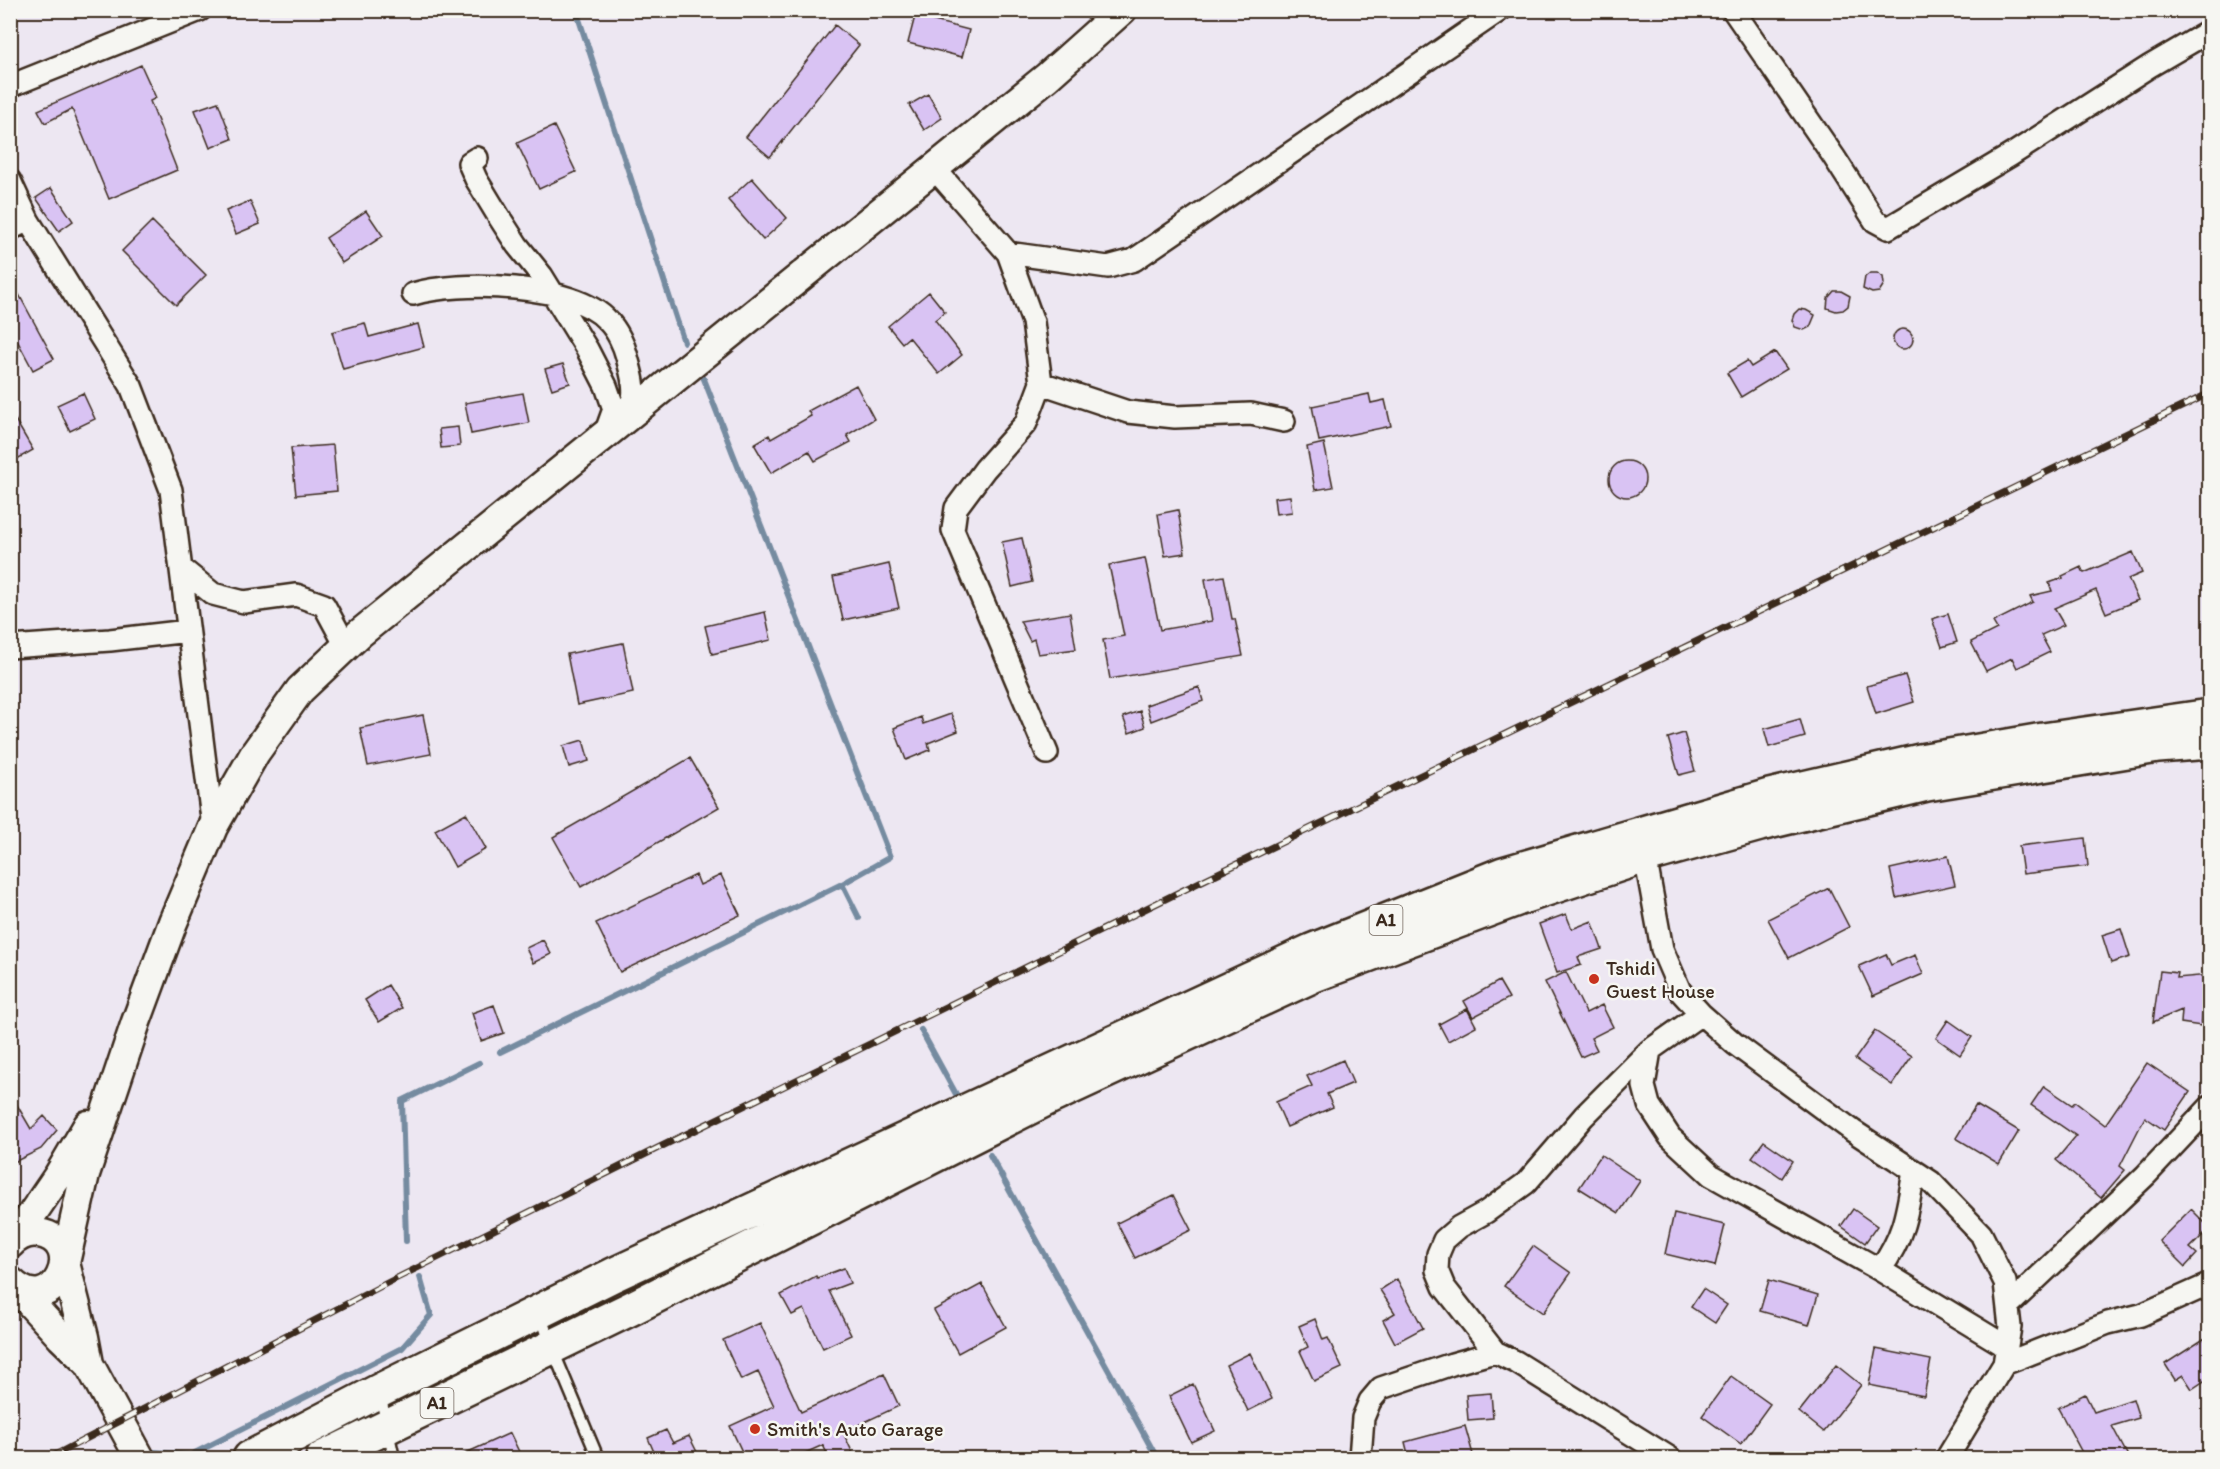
<svg xmlns="http://www.w3.org/2000/svg" width="2220" height="1469" font-family="Itim,sans-serif">
<rect width="100%" height="100%" fill="#ede7f2"/>
<filter id="ink" filterUnits="userSpaceOnUse"><feTurbulence type="fractalNoise" baseFrequency=".0167" numOctaves="2"/><feDisplacementMap in="SourceGraphic" scale="12" xChannelSelector="R" yChannelSelector="G"/><feConvolveMatrix kernelMatrix="1 2 1 2 8 2 1 2 1" color-interpolation-filters="sRGB"/></filter>
<g filter="url(#ink)">
<g fill="none" stroke-linecap="round" stroke-linejoin="round">
<path stroke="#758ba0" stroke-width="6" d="M576,10l108,332
M842,884l17,34
M921,1030l36,66
M500,1052l342,-168 48,-27 -186,-478
M990,1155l167,303
M406,1241l-4,-140 77,-38
M153,1452l38,3 211,-107 29,-33 -11,-38"/>
</g>
<path fill="#d9c3f3" stroke="#3b2a1e" stroke-width="1.5" d="M915,16l54,14 -7,27 -54,-14z
M835,25l24,20 -89,112 -24,-20z
M141,65l15,33 -6,3 27,69 -68,29 -37,-90 -27,14 -7,-13z
M928,94l14,24 -18,12 -15,-25z
M218,102l14,37 -22,9 -15,-38z
M554,126l22,46 -37,17 -22,-46z
M752,178l35,40 -24,22 -35,-40z
M51,188l22,33 -14,10 -23,-33z
M250,201l10,23 -24,10 -10,-23z
M366,211l17,25 -41,27 -16,-25z
M152,221l54,54 -30,30 -54,-54z
M1870,273h7l6,4 1,7 -5,8 -7,1 -9,-4 2,-12z
M10,278l44,81 -21,11 -23,-43z
M1834,291h7l9,5 -2,10 -5,4 -7,1 -9,-3 1,-10z
M929,292l16,20 -10,8 27,35 -23,19 -30,-37 -7,6 -14,-17z
M1799,309l7,1 9,5 -5,12 -6,3 -9,-3 -3,-7 2,-6z
M365,323l4,14 49,-13 6,23 -81,22 -11,-37z
M1893 339a10 10 0 1 1 20 0a10 10 0 1 1-20 0Z
M1775,352l12,17 -46,28 -14,-24 20,-12 4,6z
M563,364l7,19 -18,6 -7,-20z
M856,385l18,34 -27,16 4,7 -36,19 -6,-10 -38,22 -17,-29 15,-9 2,4 40,-23 -3,-5z
M83,393l12,26 -25,12 -13,-26z
M523,393l6,30 -58,11 -6,-31z
M1369,394l2,9 14,-3 6,26 -72,15 -7,-35z
M10,411l23,39 -23,13z
M458,427l2,19 -19,2 -2,-19z
M1324,443l9,44 -18,3 -8,-43z
M333,445l4,46 -41,4 -5,-47z
M1609 479a18 18 0 1 1 36 0a18 18 0 1 1-36 0Z
M1290,496l2,16 -16,2 -2,-16z
M1178,510l7,43 -20,3 -7,-42z
M1022,538l10,44 -20,5 -10,-45z
M2133,552l9,21 -14,6 10,21 -32,13 -10,-23 -42,18 10,17 -23,10 9,17 -33,16 -5,-10 -26,13 -15,-29 26,-13 -4,-7 40,-20 -3,-6 22,-5 -3,-8 14,-5 -1,-2 19,-9 3,6z
M1145,558l15,72 52,-9 -7,-42 19,-3 8,43h3l8,37 -133,23 -7,-39 21,-4 -15,-71z
M889,564l10,44 -56,12 -10,-43z
M765,612l6,28 -59,14 -7,-28z
M1070,613l6,36 -38,5 -4,-15 -4,2 -10,-20z
M1948,614l9,28 -15,5 -10,-28z
M623,643l10,50 -56,12 -10,-51z
M1905,675l9,27 -38,12 -9,-28z
M1199,687l4,14 -52,20 -5,-16z
M1140,711l5,16 -16,6 -6,-16z
M951,714l7,17 -30,12 2,7 -24,10 -12,-32 27,-11 2,7z
M423,715l8,39 -63,12 -8,-38z
M1800,719l5,18 -36,10 -5,-18z
M1684,733l11,38 -16,4 -11,-37z
M583,740l6,21 -20,6 -6,-21z
M690,758l29,49 -138,80 -28,-50z
M466,813l20,36 -31,18 -20,-37z
M2085,838l3,28 -65,8 -4,-28z
M1948,856l7,29 -59,13 -6,-29z
M696,875l4,10 21,-10 19,40 -120,57 -24,-49z
M1829,888l20,39 -60,31 -21,-39z
M1566,914l6,15 20,-8 10,28 -24,8 3,8 -24,8 -18,-49z
M2121,929l9,28 -19,6 -9,-28z
M543,940l8,14 -18,9 -7,-15z
M1886,954l5,11 24,-10 8,19 -50,22 -14,-30z
M2160,971l18,2 -1,5 33,-3v29h-6l-3,22 -20,-3 1,-13 -29,12z
M1566,972l20,41 16,-8 11,22 -22,11 6,12 -16,7 -36,-75z
M1499,981l10,17 -36,19 -9,-16z
M388,985l14,23 -23,14 -14,-22z
M494,1005l10,28 -23,8 -9,-28z
M1467,1009l9,17 -28,15 -9,-17z
M1948,1020l24,17 -12,18 -24,-17z
M1875,1031l37,25 -20,29 -37,-26z
M1343,1060l10,23 -26,11 6,13 -46,20 -11,-25 36,-16 -5,-10z
M2147,1063l43,29 -26,38 -19,-13 -25,49 5,4 -24,28 -45,-38 20,-24 -45,-31 13,-19 28,19 3,-3 30,23z
M10,1093l21,36 13,-13 13,14 -16,19 -31,15z
M1976,1105l43,26 -20,33 -43,-26z
M1764,1141l29,20 -11,17 -30,-21z
M1601,1155l39,26 -21,32 -40,-25z
M1173,1195l18,35 -56,28 -18,-35z
M1853,1209l24,17 -12,17 -24,-17z
M2191,1209l19,19 -20,20 7,6 -12,13 -26,-26z
M1674,1213l51,12 -10,41 -50,-12z
M1533,1246l38,27 -28,40 -39,-27z
M844,1268l6,15 -21,8 22,44 -28,13 -19,-39 -12,6 -11,-20 35,-19 1,2z
M1397,1279l26,49 -28,15 -12,-23 12,-7 -15,-23z
M1769,1280l49,15 -9,30 -49,-14z
M982,1284l24,43 -48,26 -24,-43z
M1703,1289l24,16 -12,18 -24,-16z
M1315,1319l8,21 5,-2 14,30 -28,13 -14,-30 8,-4 -9,-21z
M760,1323l41,89 83,-38 15,32 -56,26 12,26h-26l-6,-13 -29,13h-49l-15,-32 44,-20 -16,-34 -17,8 -18,-40z
M2210,1335v42l-18,12 -9,-14 -8,5 -10,-16z
M1876,1349l55,11 -7,36 -55,-11z
M1250,1353l22,46 -24,12 -22,-46z
M1836,1365l25,20 -37,47 -25,-20z
M1731,1376l39,28 -29,40 -39,-28z
M1193,1384l22,47 -24,11 -22,-46z
M1491,1393l2,25 -25,2 -2,-25z
M2085,1394l9,18 39,-13 6,19 -27,8 17,32h-44l-27,-50z
M1465,1426l9,32h-42l-1,-4 -22,4 -4,-16z
M666,1430l7,13 16,-7 11,22h-60l14,-6 -6,-14z
M510,1433l12,25h-67z"/>
<g fill="none" stroke-linecap="round" stroke-linejoin="round">
<g stroke="#3b2a1e" stroke-width="15">
<path id="lane" d="M540,1314l12,34 46,110
M380,1394l14,64"/>
</g>
<g stroke="#3b2a1e" stroke-width="26">
<path id="street" d="M1733,10l101,147 41,64 13,7 123,-73 139,-89 60,-35
M2209,10l1,2
M10,86l190,-76
M477,158l-8,5 7,16 23,38 18,28 25,31 45,73 19,37 8,23 -9,25
M934,168l74,85 25,69 8,61 -15,40 -41,46 -29,39 -3,22 94,223
M10,181l18,39 103,166 40,104 42,337
M10,229l18,-9
M1008,253l100,14 26,-7 366,-250
M413,294c45,-14 162,-11 195,27 9,9 16,24 19,36 3,12 9,29 6,41 -2,7 -8,14 -11,20
M1041,383l87,29 47,5 76,-3 33,7
M181,568l32,26 31,8 52,-7 28,10 22,41
M10,647l100,-7 78,-9
M1645,856l17,93 18,42 21,23 34,30 118,87 78,51 50,52 24,48 5,45 -6,37
M1650,1050l-6,36 5,19 21,32 41,38 169,95 127,77
M1880,1270c25,-36 27,-57 34,-99
M2008,1306l138,-131 64,-68
M1360,1458l3,-40 7,-17 11,-13 71,-24 43,-12
M1670,1458l-154,-96 -21,-10 -51,-65 -7,-17 1,-16 6,-14 15,-13 27,-15 40,-29 58,-67 66,-66 51,-36
M1947,1458l57,-94 104,-41 33,-8 69,-31"/>
</g>
<g stroke="#3b2a1e" stroke-width="33">
<path id="secondary" d="M15,1239l43,-63 30,-51
M10,1244c8,-8 18,-13 29,-11 51,9 15,90 -28,49
M10,1281l51,56 28,27 51,94
M89,1364l-5,-27 -19,-74 20,-89 51,-152 37,-100 40,-95 42,-74 45,-63 59,-56 688,-557 75,-67"/>
</g>
<g stroke="#3b2a1e" stroke-width="38">
<path id="highway" d="M250,1458l129,-67 234,-116 698,-324 192,-77 266,-78 151,-35 123,-21 167,-24
M323,1458l307,-149 418,-211 266,-123 211,-79 120,-40 115,-32 167,-40 231,-38 52,-4"/>
</g>
<use href="#lane" stroke="#f6f6f2" stroke-width="10"/>
<use href="#street" stroke="#f6f6f2" stroke-width="21"/>
<use href="#secondary" stroke="#f6f6f2" stroke-width="28"/>
<use href="#highway" stroke="#f6f6f2" stroke-width="33"/>
<g stroke="#3b2a1e" stroke-width="7">
<path id="rail" d="M49,1458l340,-176 271,-135 546,-268 1004,-486"/>
</g>
<use href="#rail" stroke="#f6f6f2" stroke-width="4.5" stroke-dasharray="14" stroke-linecap="butt"/>
</g>
</g>
<g fill="#c8321e" stroke="#f6f6f2" stroke-width="2">
<circle cx="1594" cy="979" r="6"/>
<circle cx="755" cy="1429" r="6"/>
</g>
<g text-anchor="middle" dominant-baseline="central" stroke-width="5" stroke-linejoin="round" paint-order="stroke">
<g fill="#f6f6f2" stroke="#73675e" stroke-width="1.5">
<rect x="1369.5" y="905" width="33" height="30" rx="4.5"/>
<rect x="420.5" y="1388" width="33" height="30" rx="4.5"/>
</g>
<g font-size="18" font-weight="bold" fill="#3b2a1e">
<text x="1386" y="920">A1</text>
<text x="437" y="1403">A1</text>
</g>
<g font-size="20" fill="#3b2a1e" stroke="#f6f6f2" text-anchor="start">
<text x="1606" y="968">Tshidi<tspan x="1606" dy="23">Guest House</tspan></text>
<text x="767" y="1429">Smith's Auto Garage</text>
</g>
</g>
<rect width="2220" height="1469" fill="none" stroke="#f6f6f2" stroke-width="36"/>
<rect x="18" y="18" width="2184" height="1433" fill="none" stroke="#3b2a1e" stroke-width="2" filter="url(#ink)"/>
</svg>
